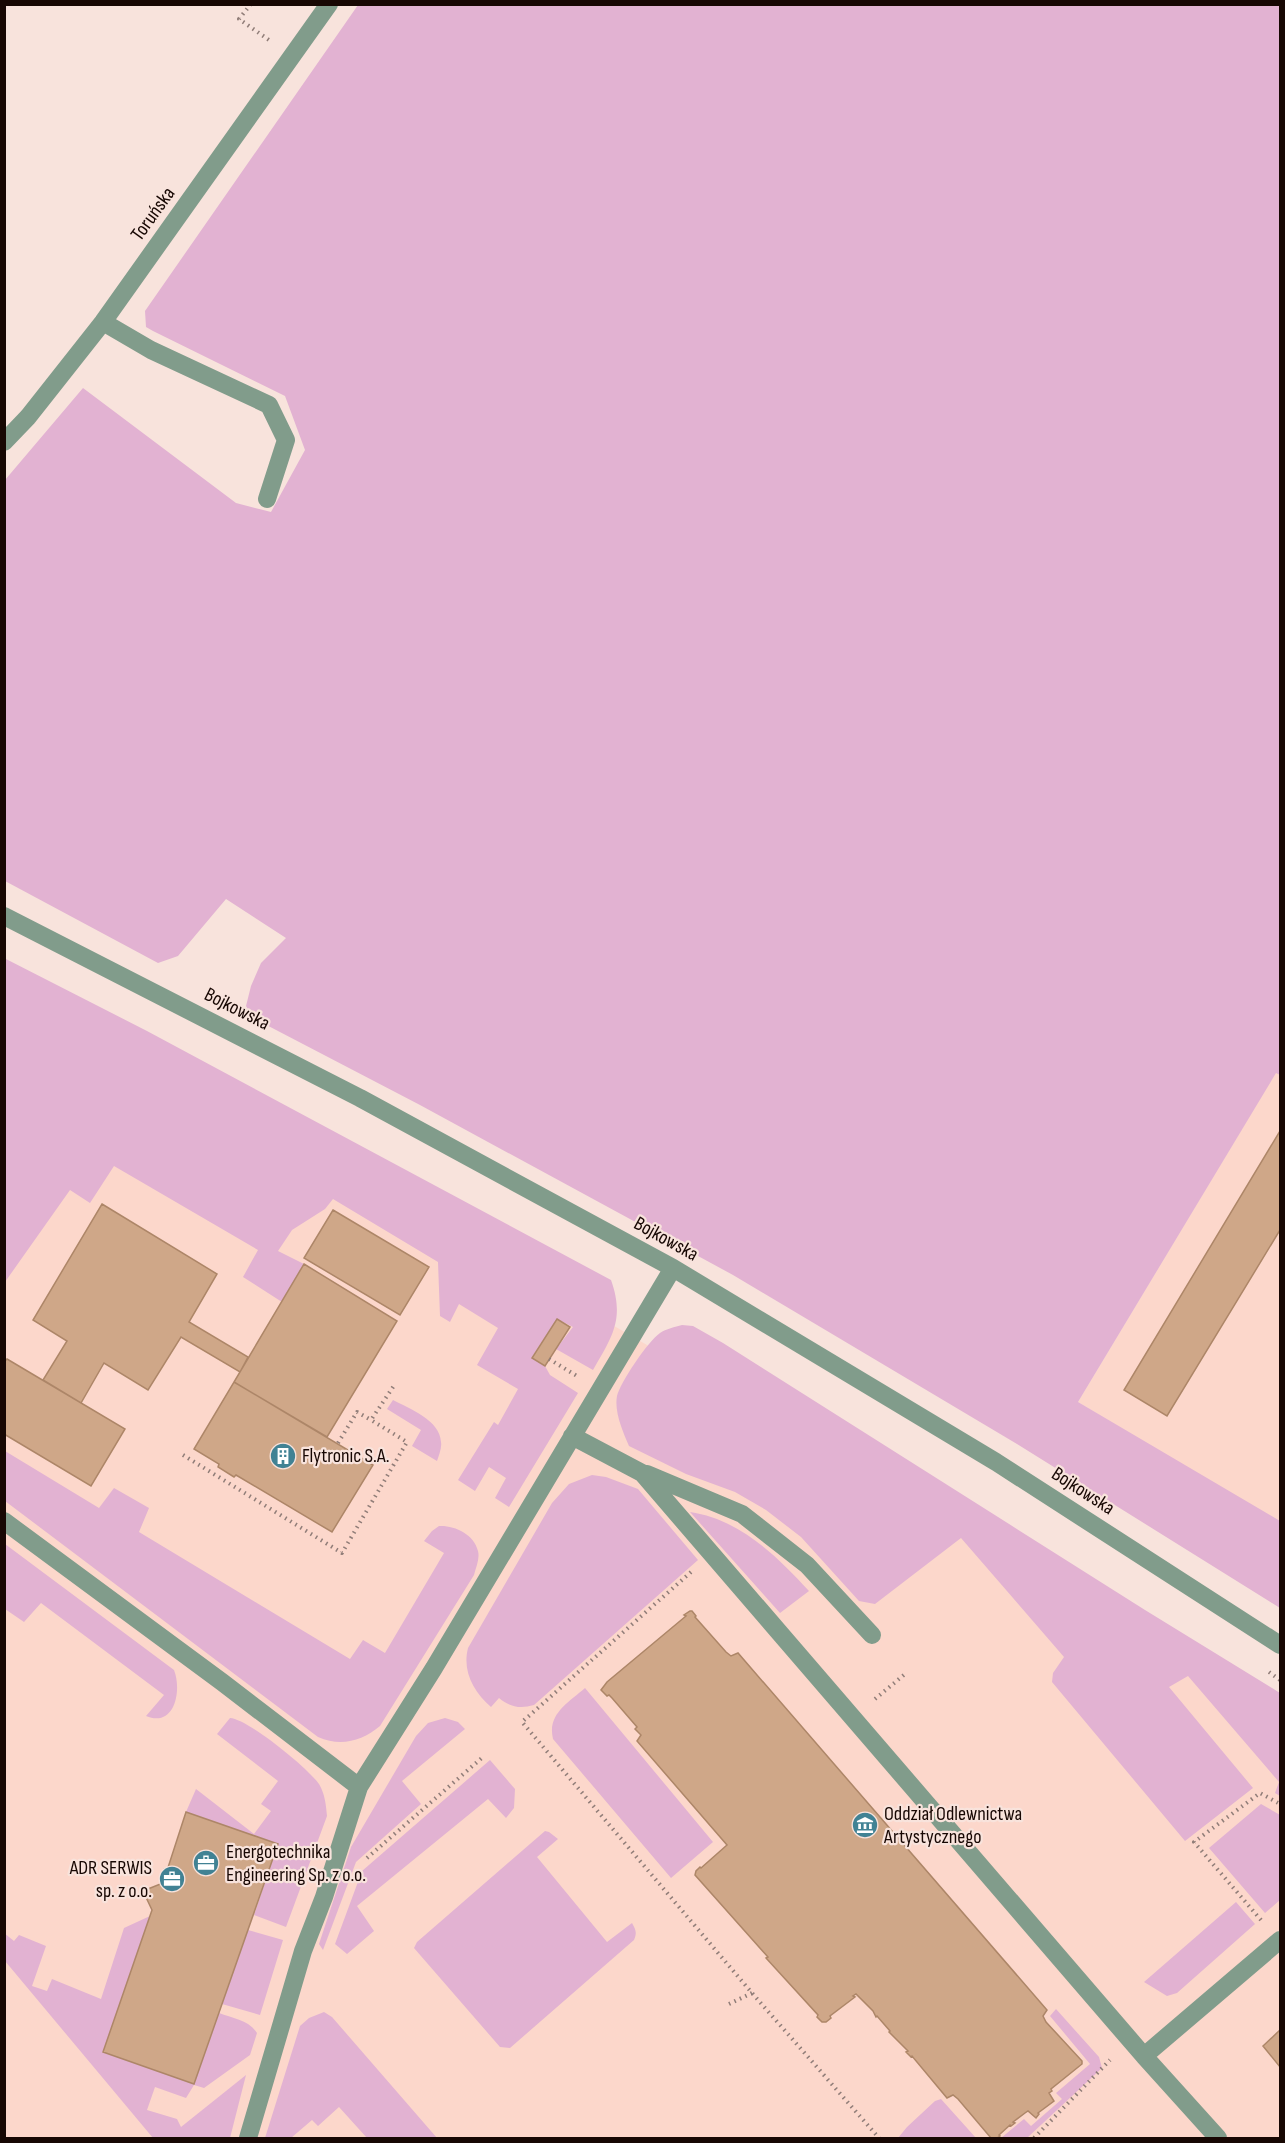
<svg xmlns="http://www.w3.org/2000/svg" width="1285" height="2143" font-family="'Sofia Sans Condensed',sans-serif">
<rect width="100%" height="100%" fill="#f8e3dc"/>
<path fill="#fcd7cb" d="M4,959l548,331 447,259 281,172v417h-1275z
M1276,1072l4,3v450l-202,-123z"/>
<path fill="#e2b2d2" d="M358,5h922v1070l-4,-2 -198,329 202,119v87l-263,-164 -284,-169 -313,-170 -167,-87 -7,-12 5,-20 10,-23 25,-25 -60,-39 -48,57 -20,7 -153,-82v-401l78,-92 153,115 35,9 34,-62 -20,-54 -132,-65 -7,-4 -1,-16z
M4,958l143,73 464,249c14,39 1,57 -18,90l-37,-21 17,-22 -16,-8 -25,38 13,9 5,9 28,18 -69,114 -14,-9 11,-20 -17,-11 -14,24 -17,-11 36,-58 4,3 20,-36 -41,-24 21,-37 -39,-24 -9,18 -10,-6 -2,-54 -105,-63 -8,10 -33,21 -14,21 26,13 -22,38 -39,-25 15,-27 -144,-84 -24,37 -20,-13 -65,92z
M682,1325l11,1 30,17 422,267 135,83v103l-5,-3 4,-11 -91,-106 -19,11 84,101 -68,53 -133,-159 1,-9 11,-16 -103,-119 -86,66 -16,-3 -58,-64 -35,-27 -31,-18 -49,-18 -57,-28c-6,-14 -15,-34 -12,-50 3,-13 31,-55 43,-63 6,-4 15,-6 22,-8z
M393,1400c17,9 47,20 48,42 1,6 -2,13 -4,19l-25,-15 9,-16 -34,-21z
M5,1451l94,57 15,-20 35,20 -10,24 211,127 13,-19 22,13 59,-100 -20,-12 8,-10 7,-5c15,-1 35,8 39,25 2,8 -2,16 -4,24l-94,151c-18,15 -39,21 -62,11l-313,-236z
M592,1475l14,2 32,12 60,71 -164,145c-14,4 -24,2 -35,-7l-8,9c-17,-15 -29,-35 -23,-59l84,-145 17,-19z
M690,1512c49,7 87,44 119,79l-29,22z
M5,1544l169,126c8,20 1,58 -28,46l18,-21 -123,-92 -17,19 -19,-13z
M585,1688l128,154 -42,36 -118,-139c-6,-25 15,-36 32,-51z
M230,1718c18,1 78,50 89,66 6,10 7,21 8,32l-41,111 -32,-12 24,-71 -92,-32 10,-23 58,45 17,-23 -10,-7 17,-23 -61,-47z
M445,1718l13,4 7,7 -63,52 19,23 -65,58 -33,88 -4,-6 32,-97 65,-111 12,-13z
M490,1760l25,29 -1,19 -8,10 -18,-19 -131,107 17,25 -27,23 -12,-10 27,-73z
M1261,1804l19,11v85l-15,13 -56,-65z
M545,1831l4,1 9,7 -21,18 70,85 25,-19c4,7 5,10 2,17l-124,108 -10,-1 -86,-99 3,-6z
M1236,1902l19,22 -78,69 -10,3 -23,-14z
M150,1916l-47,136 91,32 25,-71c13,5 30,7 38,20l-7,22 -46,33 -10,-3 -8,13 -31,-11 -8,23 30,9 4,8 65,-52 -16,63h-77l-148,-177 -1,-28 10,8 5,-6 27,11 -14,40 15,5 5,-12 49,20 23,-71z
M248,1930l35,10 -23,75 -38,-11z
M1056,2009l43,48 3,11 -75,70h-26l23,-19 7,7 31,-27 -6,-6 34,-29 -40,-48z
M324,2012l8,5 105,121h-70l-28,-31 -21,19 -6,-6 -21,18h-26l35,-112 9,-8z
M941,2099l35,39h-78l9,-11 28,-26z"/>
<path fill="#cfa788" stroke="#ad8668" stroke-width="1.5" d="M1280,1131v99l-113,186 -43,-26z
M102,1204l115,70 -28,48 59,35 -8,15 -59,-35 -33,53 -44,-27 -23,40 -38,-23 24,-39 -34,-21z
M333,1210l96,57 -29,48 -96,-57z
M304,1264l93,57 -70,116 -93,-55z
M557,1319l13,8 -25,39 -13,-8z
M7,1359l118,70 -34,57 -87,-52v-72z
M234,1382l139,83 -41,67 -96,-57 -2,2 -16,-10 1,-3 -25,-15z
M690,1611h2l4,5 -1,1 31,35 5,4 7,-3 309,357 -4,6 3,6 36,39v3l-31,25 1,2 -3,2 5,8 -16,12 1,1 -3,4 -8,-7 -3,2 -12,9 2,1 -4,3 -1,-1 -11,10 1,1 -3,2h-6l-33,-39 -5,-4 -6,3 -35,-42 -1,1 -5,-5 2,-1 -19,-19 1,-1 -13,-15 -1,1 -3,-6 -17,-17 -3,2 2,1 -25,19 1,2 -5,4h-4l-5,-5 1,-2 -52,-57 2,-1 -73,-82 1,-4 4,-4 1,1 26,-23 -90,-104 4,-6 -6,-6 2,-2 -25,-29 -3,-3 -2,1 -6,-6 6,-8 79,-66 -2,-1z
M186,1812l92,32 -84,240 -91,-32 49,-142 -9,-19 20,-8z
M1280,2030v37l-17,-21z"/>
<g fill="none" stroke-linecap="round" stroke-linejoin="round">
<path stroke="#907d78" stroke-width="4" stroke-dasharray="1.5 4.5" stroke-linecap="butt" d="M251,4l-12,15 30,21
M549,1359l28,17
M338,1443l19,-31 14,8
M183,1455l159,98 65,-111 -36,-22 24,-36
M691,1572l-169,150 230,271 127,145
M1269,1672l11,8
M875,1699l30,-25
M367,1858l117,-102
M1261,1920l-67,-78 66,-49 20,11
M729,2004l23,-11
M1034,2138l76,-78"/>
<path stroke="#819c8b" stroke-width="18" d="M103,322l48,28 118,55 17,35 -19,59
M4,442l24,-25 75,-95 226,-318
M4,916l356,182 313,170 323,194 284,183
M572,1436l70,37 502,583 74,82
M647,1474l95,40 65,51 65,70
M4,1521l218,161 137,105
M1144,2056l136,-116
M248,2138l55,-187 21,-54 35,-110 75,-119 239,-400"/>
</g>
<defs>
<g id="building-disc" transform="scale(1.35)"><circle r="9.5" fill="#418294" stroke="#f8e3dc"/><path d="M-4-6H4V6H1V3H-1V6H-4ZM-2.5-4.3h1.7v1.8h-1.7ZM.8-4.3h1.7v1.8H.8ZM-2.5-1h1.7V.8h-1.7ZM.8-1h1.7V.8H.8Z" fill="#fff"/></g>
<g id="museum-disc" transform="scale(1.35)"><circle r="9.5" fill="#418294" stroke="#f8e3dc"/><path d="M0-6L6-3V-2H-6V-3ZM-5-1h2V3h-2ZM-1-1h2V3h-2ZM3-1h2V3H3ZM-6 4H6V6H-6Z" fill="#fff"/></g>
<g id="office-disc" transform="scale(1.35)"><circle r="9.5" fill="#418294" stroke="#f8e3dc"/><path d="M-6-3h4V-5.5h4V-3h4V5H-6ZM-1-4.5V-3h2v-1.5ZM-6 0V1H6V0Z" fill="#fff"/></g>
</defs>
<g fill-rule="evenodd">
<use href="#building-disc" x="283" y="1456"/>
<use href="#museum-disc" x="865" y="1825"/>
<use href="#office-disc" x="206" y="1863"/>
<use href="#office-disc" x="172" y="1879"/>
</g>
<g text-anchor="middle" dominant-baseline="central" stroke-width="4.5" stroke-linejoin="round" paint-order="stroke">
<g font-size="20" fill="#170703" stroke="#f8e3dc">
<text transform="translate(153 214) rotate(-54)">Toruńska</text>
<text transform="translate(237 1009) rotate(27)">Bojkowska</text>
<text transform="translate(666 1239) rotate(29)">Bojkowska</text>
<text transform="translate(1083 1491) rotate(33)">Bojkowska</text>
</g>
<g font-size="20" fill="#170703" stroke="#f8e3dc" text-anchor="start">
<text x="302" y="1456">Flytronic S.A.</text>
<text x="884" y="1814">Oddział Odlewnictwa<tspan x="884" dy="23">Artystycznego</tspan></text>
<text x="226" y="1852">Energotechnika<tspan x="226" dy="23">Engineering Sp. z o.o.</tspan></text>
<text x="152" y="1868" text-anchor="end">ADR SERWIS<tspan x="152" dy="23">sp. z o.o.</tspan></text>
</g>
</g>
<rect width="1285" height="2143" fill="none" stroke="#170703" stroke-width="12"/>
</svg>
